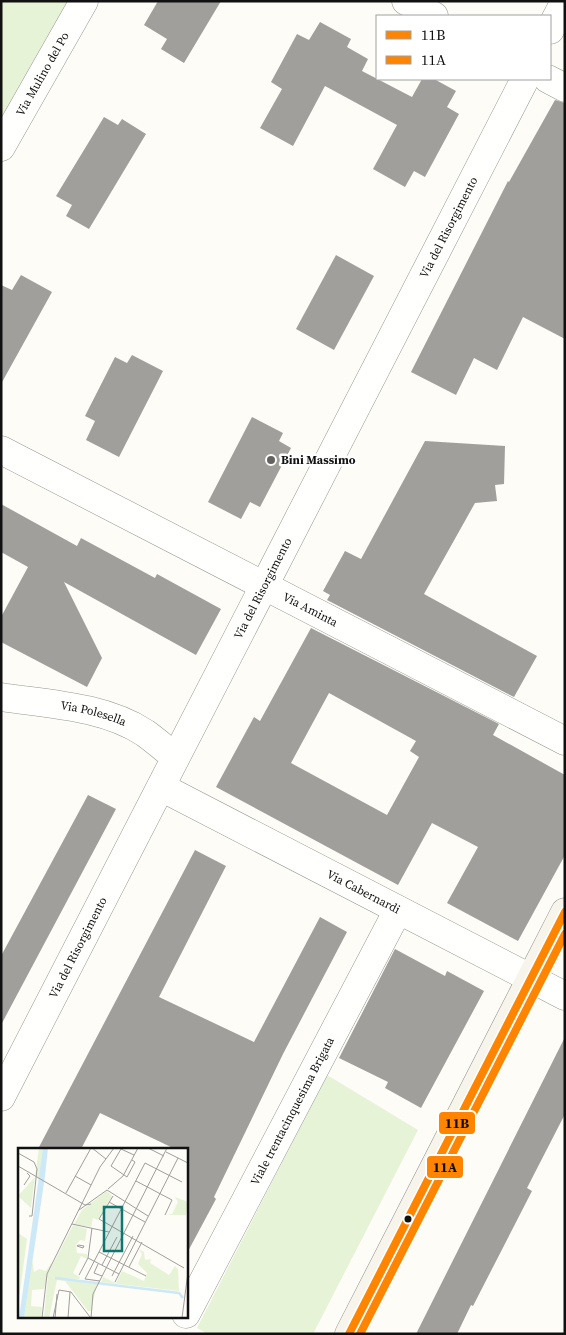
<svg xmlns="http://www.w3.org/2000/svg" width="566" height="1335" font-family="'Source Serif 4',serif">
<rect width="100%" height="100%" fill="#fdfcf7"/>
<path fill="#e7f3d7" d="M1,1h72l-72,125z
M327,1075l91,55 -105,204h-105l-11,-6z"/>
<path fill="#a19f9c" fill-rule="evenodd" d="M158,1h63l-37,62 -23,-14 6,-10 -23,-14z
M320,22l31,17 -4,8 21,12 -6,12 50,26 10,-18h12l22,12 -9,16 12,7 -34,63 -11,-6 -9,16 -32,-18 24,-44 -72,-39 -32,60 -33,-18 22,-39 -11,-7 26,-48 12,6z
M555,100l10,3v236l-42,-22 -26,53 -23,-12 -18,37 -45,-23 97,-191 1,1z
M104,117l14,8 4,-6 24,15 -57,95 -23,-13 6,-11 -16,-9z
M336,255l38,21 -40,74 -38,-21z
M21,275l31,17 -51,92v-99l11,5z
M132,355l31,16 -44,86 -33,-17 9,-19 -10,-5 30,-59 12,6z
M252,417l31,16 -4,8 12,7 -31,59 -10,-5 -9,17 -33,-17z
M425,441l80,5 -1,38 -9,1 2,16 -22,2 -51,91 113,62 -23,41 -187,-97 3,-5 -7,-4 22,-40 16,8z
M1,504l76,42 4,-8 74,40 2,-4 64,35 -25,46 -132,-73 38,76 -15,29 -86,-45v-25l27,-50 -27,-15z
M311,628l188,96 -6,11 72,40v80l-47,86 -71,-38 31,-56 -46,-24 -34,62 -182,-98 38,-70 6,4zM329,693l87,48 -6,10 9,6 -32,58 -96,-52z
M88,795l28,14 -115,216v-69z
M195,850l31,16 -67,131 95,45 66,-125 27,15 -64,122 -69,143 2,2 -30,56v-106h-11l-75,-36 -19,36h-43z
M395,949l50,27 2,-5 37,20 -63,117 -36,-20 3,-6 -49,-24z
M565,1037v77l-38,74 5,3 -59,115 -2,-1 -14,29h-41z"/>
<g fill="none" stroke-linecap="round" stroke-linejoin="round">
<g stroke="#979795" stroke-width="29">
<g id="street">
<path d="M406,1l28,15"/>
<path d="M550,30l15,-29"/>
<path d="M548,79l17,9"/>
<path id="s1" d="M1,147l83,-146"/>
<path id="s2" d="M1,450l564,291"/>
<path id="s3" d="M1,697c47,7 103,9 144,36 10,7 20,16 30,24"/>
<path id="s4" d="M161,787l404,209"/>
<path id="s5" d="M1,1097l524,-1018"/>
<path id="s6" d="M186,1314l212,-404"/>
</g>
</g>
<g stroke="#8e8d8b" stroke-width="29">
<path id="secondary" d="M349,1334l216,-422"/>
</g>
<use href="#street" stroke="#fffffe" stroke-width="28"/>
<use href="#secondary" stroke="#f6f4eb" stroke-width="28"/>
<g stroke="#fff" stroke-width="11">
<path id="bus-1" d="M349,1334l216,-422"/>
</g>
<g stroke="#fff" stroke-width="11">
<path id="bus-2" d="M360,1334l205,-400"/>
</g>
<use href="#bus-1" stroke="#ff8400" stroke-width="8"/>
<use href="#bus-2" stroke="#ff8400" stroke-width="8"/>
</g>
<circle fill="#646362" stroke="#fff" stroke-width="2" cx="271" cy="460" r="5"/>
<circle fill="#111" stroke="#fff" stroke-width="2" cx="408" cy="1219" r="4.5"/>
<g text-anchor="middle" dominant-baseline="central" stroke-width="5" stroke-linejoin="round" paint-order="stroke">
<g font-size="12" fill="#111" stroke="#fff">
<text stroke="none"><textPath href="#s1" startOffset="84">Via Mulino del Po</textPath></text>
<text stroke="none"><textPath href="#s5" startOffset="978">Via del Risorgimento</textPath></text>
<text stroke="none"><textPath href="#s5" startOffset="572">Via del Risorgimento</textPath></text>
<text stroke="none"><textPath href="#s2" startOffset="348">Via Aminta</textPath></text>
<text stroke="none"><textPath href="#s3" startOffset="94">Via Polesella</textPath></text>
<text stroke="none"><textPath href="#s4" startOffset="228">Via Cabernardi</textPath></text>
<text stroke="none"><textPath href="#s5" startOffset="168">Via del Risorgimento</textPath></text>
<text stroke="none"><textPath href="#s6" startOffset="229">Viale trentacinquesima Brigata</textPath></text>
</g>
<g font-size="12" font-weight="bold" fill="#111" stroke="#fff" text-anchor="start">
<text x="281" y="460">Bini Massimo</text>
</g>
</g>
<g transform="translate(18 1148)">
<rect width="170" height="170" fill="#fdfcf7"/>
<path d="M21,0h4l-4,31 -4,-2 -4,31 -13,-12 17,-19zM89,43l5,5 -14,24 -5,-2 -2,9 -17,-3 8,-14zM157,49l13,5 -2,13h-19l5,-1 6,-12zM55,77l14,4 -2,12 -5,-1 -4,5 1,8 10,1v5l-6,-3 -8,17 7,4 -1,2 -24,-1 42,6 -6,27h-3l-23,-30 -8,-1 -8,38h-5l4,-44zM0,85l9,6 -9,68zM121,101l5,3 1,8 6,-1 -1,4 19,12 6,-9 3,3 1,22 -78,-9 2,-5 13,6 6,-12 22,10 3,-8 -9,-9 4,-10zM14,111l2,13 5,-3 7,2 6,-9 -8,27 -12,1 -1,16 11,1 -1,11h-17z" fill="#e7f3d7"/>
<path d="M25,0h5l-3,28 -21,142h-5z" fill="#cde8f7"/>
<path fill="none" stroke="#cde8f7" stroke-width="2.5" d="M37,130l124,15 4,5"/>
<path fill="none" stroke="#9f9e9b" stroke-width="1" d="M74,0l14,11M130,0l16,8M148,4l22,11M0,5l16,9 3,7 -5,47h-3M114,12l3,2 -8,15 -16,-11 10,-17 13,6M0,18l67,39 6,-1M57,28l16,9M118,33l36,19 -7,15M6,37l6,-9 -3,-3M90,41l15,-13 15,-28M89,42l41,26M48,45l25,-45M95,48l-14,23 85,49M91,54l36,20M61,62l28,-20M54,76l37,8M59,98l1,-1 6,1 -1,2zM81,104l47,24M70,110l31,16M80,116l-4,9 8,3M84,117l15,-28M111,119l13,-25M61,127l9,-17 4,-30M94,128l21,-40M82,133l-15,-2 60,-116 37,19M97,134l63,-124M41,142l12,2 19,25M24,170l5,-44 53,-107 14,-19M35,170l6,-28M37,170l2,-24M50,170l2,-26M73,170l2,-24 74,-146M164,170l6,-46"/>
<path fill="#0f766e" fill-opacity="0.15" stroke="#0f766e" stroke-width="2.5" d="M86,59h18v44h-18z"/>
<rect width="170" height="170" fill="none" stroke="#111" stroke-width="2.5"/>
</g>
<g stroke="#fff" stroke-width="2">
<rect x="438" y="1111" width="38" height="24" rx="5" fill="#ff8400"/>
<rect x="426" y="1155" width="38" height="24" rx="5" fill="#ff8400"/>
</g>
<g font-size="14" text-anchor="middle" font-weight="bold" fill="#111">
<text x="457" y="1128">11B</text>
<text x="445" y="1172">11A</text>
</g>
<rect width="566" height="1335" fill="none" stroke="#111111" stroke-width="5"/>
<rect x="376" y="15" width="175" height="65" fill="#ffffff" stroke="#a0a0a0"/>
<rect x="386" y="31" width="25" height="8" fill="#ff8400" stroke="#a0a0a0"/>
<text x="421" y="40" font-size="15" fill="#111111">11B</text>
<rect x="386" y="56" width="25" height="8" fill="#ff8400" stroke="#a0a0a0"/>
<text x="421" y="65" font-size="15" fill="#111111">11A</text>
</svg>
